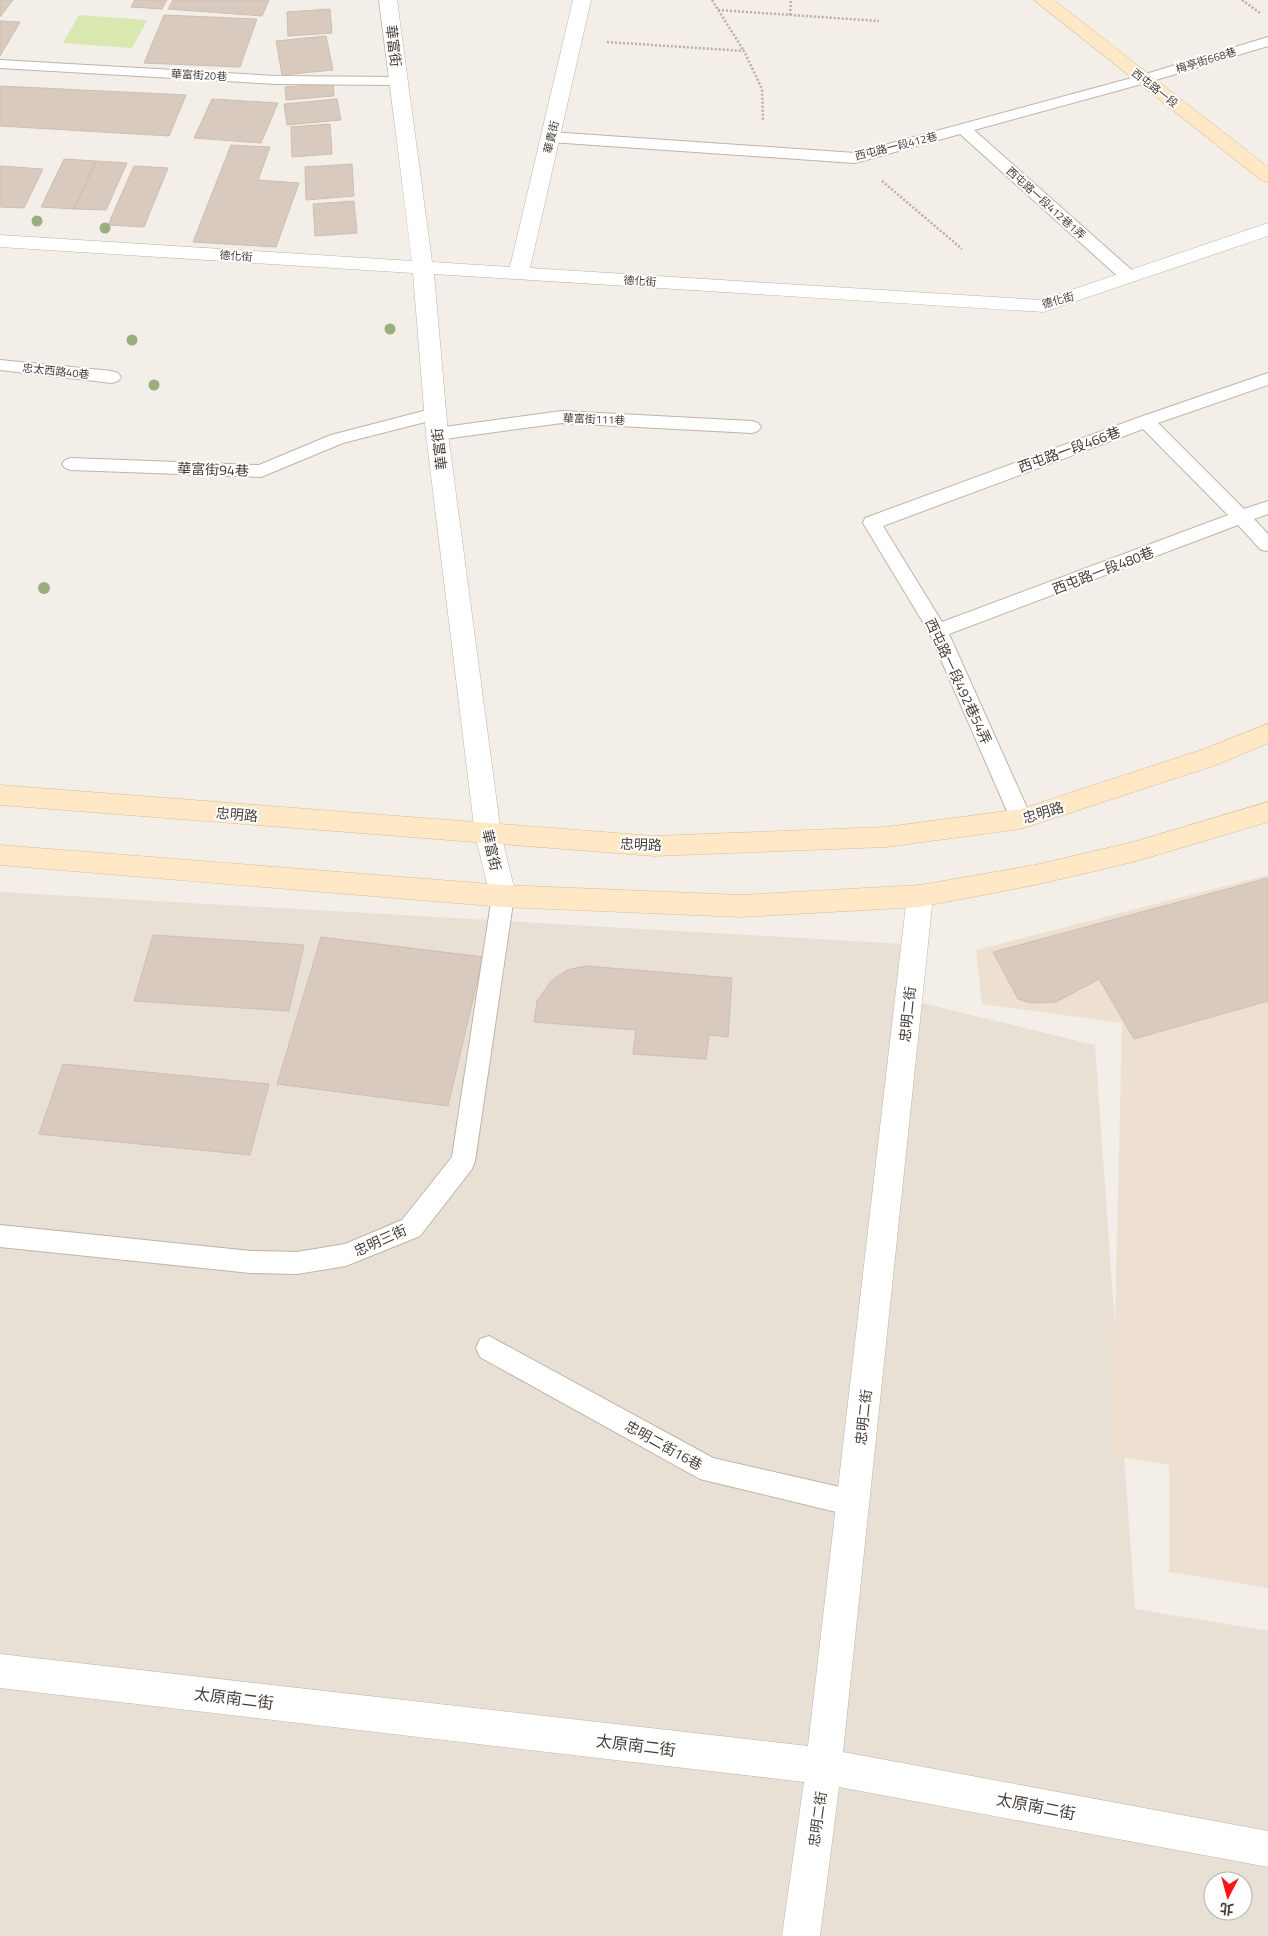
<svg xmlns="http://www.w3.org/2000/svg" width="1268" height="1936" font-family="'Titillium Web','Noto Sans TC',sans-serif">
<rect width="100%" height="100%" fill="#f3eee7"/>
<path fill="#e8dfd5" fill-rule="evenodd" d="M0,892l921,53 -12,55 186,45 40,564 133,22v305h-1268zM1213,1881h30v30h-30z"/>
<path fill="#ede0d0" d="M1268,875v713l-99,-16v-107l-57,-9 10,-433 -140,-19 -6,-54z"/>
<path fill="#d8e8af" d="M79,15l68,5 -15,28 -69,-5z"/>
<path fill="#d8cabf" stroke="#d0beaf" d="M0,0h13l-13,17z
M135,0h32l-5,9 -31,-2z
M173,0h96l-7,16 -94,-7z
M330,9l2,24 -44,3 -1,-24z
M164,15l93,4 -17,48 -96,-4z
M0,21l20,1 -20,34z
M326,36l7,34 -51,5 -6,-34z
M333,83l1,13 -48,4 -1,-13z
M0,86l186,9 -17,41 -169,-10z
M212,99l66,4 -17,40 -67,-5z
M337,99l4,21 -54,5 -3,-21z
M330,124l2,30 -40,3 -1,-30z
M231,145l39,2 -12,33 41,3 -23,64 -83,-5z
M64,159l32,2 -22,48 -33,-2z
M96,161l31,2 -21,47 -32,-1z
M352,164l2,32 -48,4 -1,-33z
M0,166l43,3 -19,39 -24,-1z
M134,166l34,2 -24,59 -36,-2z
M354,201l3,32 -42,3 -2,-32z
M1268,878v123l-134,38 -35,-60 -43,23 -25,1 -13,-4 -25,-47z
M153,935l151,10 -15,66 -155,-10z
M321,937l162,20 -35,149 -171,-22z
M586,966l146,12 -4,59 -19,-2 -3,24 -73,-5 3,-24 -102,-8 3,-21 14,-20 16,-11z
M63,1064l206,20 -19,71 -211,-21z"/>
<g fill="none" stroke-linecap="round" stroke-linejoin="round">
<g stroke="#bfb4a9" stroke-width="2">
<path id="lane" d="M1268,37v9l-119,36 -175,48 161,143 2,4 -2,4h-12l-163,-147 -105,29 -305,-21 -5,-2 -3,-3 3,-3 5,-2 305,21 284,-77z
M0,60l277,16 121,1 5,1 2,3 -2,3 -5,1 -121,-1 -277,-16z
M0,360l112,11 6,2 3,4 -3,4 -6,2 -112,-13z
M1268,373v12l-110,38 86,86 24,-8v13l-14,5 14,15v17l-7,-1 -23,-25 -289,109 83,185 -3,6 -8,2 -8,-2 -84,-193 -66,-109 2,-5 275,-101zM1143,429l85,86 -286,107 -59,-96z
M435,408l6,2 3,4 -3,4 -98,25 -82,34 -190,-7 -6,-2 -3,-4 3,-4 6,-2 188,7 72,-30z
M562,411l190,10 6,2 3,4 -3,4 -6,2 -190,-10 -125,17 -6,-2 -3,-4 3,-4 6,-2z
M503,887l8,3 3,6 -39,265 -3,8 -52,67 -74,30 -49,8 -46,-1 -251,-26v-22l251,26 46,1 48,-8 57,-24 50,-63 40,-261 3,-6z
M489,1336l224,122 140,32 10,4 4,9 -4,9 -10,4 -153,-37 -220,-122 -4,-9 4,-9z"/>
</g>
<g stroke="#bfb4a9" stroke-width="1">
<path id="street" d="M379,0h18l35,262 78,5 63,-267h18l-61,268 512,32 226,-77v13l-224,76 -610,-38 14,160 53,400 15,62 -4,8 -9,3 -9,-3 -4,-8 -15,-62 -49,-400 -13,-161 -413,-26v-12l412,26z
M920,885l9,3 4,8 -90,856 425,79v36l-429,-80 -19,149h-38l22,-154 -804,-94v-34l808,92 99,-850 4,-8z"/>
</g>
<g stroke="#d7bc98" stroke-width="1">
<path id="secondary" d="M1034,0h20l214,167v15l-7,-2z
M1268,724v19l-49,21 -189,62 -9,3 -135,18 -232,9 -654,-51v-20l654,51 232,-9 135,-18 180,-59z
M1268,802v20l-135,40 -98,23 -115,22 -179,10 -238,-10 -503,-42v-20l503,40 238,10 179,-10 115,-20 98,-23z"/>
</g>
<path stroke="#c1ad9a" stroke-width="2.5" stroke-dasharray="2 2" stroke-linecap="butt" d="M712,0l32,51
M1242,0l18,13
M718,10l161,11
M790,15l1,-15
M607,42l137,9 18,38 1,32
M882,181l80,68"/>
<use href="#lane" fill="#fff" fill-rule="evenodd"/>
<use href="#street" fill="#fff" fill-rule="evenodd"/>
<use href="#secondary" fill="#ffe8c5" fill-rule="evenodd"/>
</g>
<g fill="#9cae7e">
<circle cx="37" cy="221" r="5.5"/>
<circle cx="105" cy="228" r="5.5"/>
<circle cx="390" cy="329" r="5.5"/>
<circle cx="132" cy="340" r="5.5"/>
<circle cx="154" cy="385" r="5.5"/>
<circle cx="44" cy="588" r="6"/>
</g>
<g text-anchor="middle" dominant-baseline="central" stroke-width="4" stroke-linejoin="round" paint-order="stroke">
<g font-size="11" fill="#473d36" stroke="#fff">
<text transform="translate(1206 60) rotate(-17)">梅亭街668巷</text>
<text transform="translate(199 75) rotate(3)">華富街20巷</text>
<text transform="translate(1155 88) rotate(38)">西屯路一段</text>
<text transform="translate(551 137) rotate(-77)">華貴街</text>
<text transform="translate(896 146) rotate(-14)">西屯路一段412巷</text>
<text transform="translate(1046 203) rotate(42)">西屯路一段412巷1弄</text>
<text transform="translate(236 256) rotate(4)">德化街</text>
<text transform="translate(640 281) rotate(4)">德化街</text>
<text transform="translate(1058 300) rotate(-15)">德化街</text>
<text transform="translate(56 371) rotate(6)">忠太西路40巷</text>
<text transform="translate(594 419) rotate(2)">華富街111巷</text>
</g>
<g font-size="14" fill="#473d36" stroke="#fff">
<text transform="translate(394 46) rotate(83)">華富街</text>
<text transform="translate(439 449) rotate(-97)">華富街</text>
<text transform="translate(1069 449) rotate(-20)">西屯路一段466巷</text>
<text transform="translate(213 469) rotate(2)">華富街94巷</text>
<text transform="translate(1103 570) rotate(-21)">西屯路一段480巷</text>
<text transform="translate(959 681) rotate(65)">西屯路一段492巷54弄</text>
<text transform="translate(1043 812) rotate(-17)">忠明路</text>
<text transform="translate(237 814) rotate(5)">忠明路</text>
<text transform="translate(641 844) rotate(2)">忠明路</text>
<text transform="translate(492 850) rotate(77)">華富街</text>
<text transform="translate(907 1014) rotate(-84)">忠明二街</text>
<text transform="translate(380 1240) rotate(-24)">忠明三街</text>
<text transform="translate(863 1417) rotate(-84)">忠明二街</text>
<text transform="translate(664 1445) rotate(29)">忠明二街16巷</text>
<text transform="translate(817 1819) rotate(-82)">忠明二街</text>
</g>
<g font-size="16" fill="#473d36" stroke="#fff">
<text transform="translate(234 1698) rotate(7)">太原南二街</text>
<text transform="translate(636 1745) rotate(7)">太原南二街</text>
<text transform="translate(1036 1806) rotate(11)">太原南二街</text>
</g>
</g>
<g transform="translate(1228 1896) rotate(186)"><circle r="24" fill="#ffffff" stroke="#b5b1af"/>
<path d="M0-4L9 19L0 12L-9 19Z" fill="#fc1518"/>
<text y="-8" font-size="14" font-weight="bold" text-anchor="middle" fill="#473d36">北</text>
</g>
</svg>
